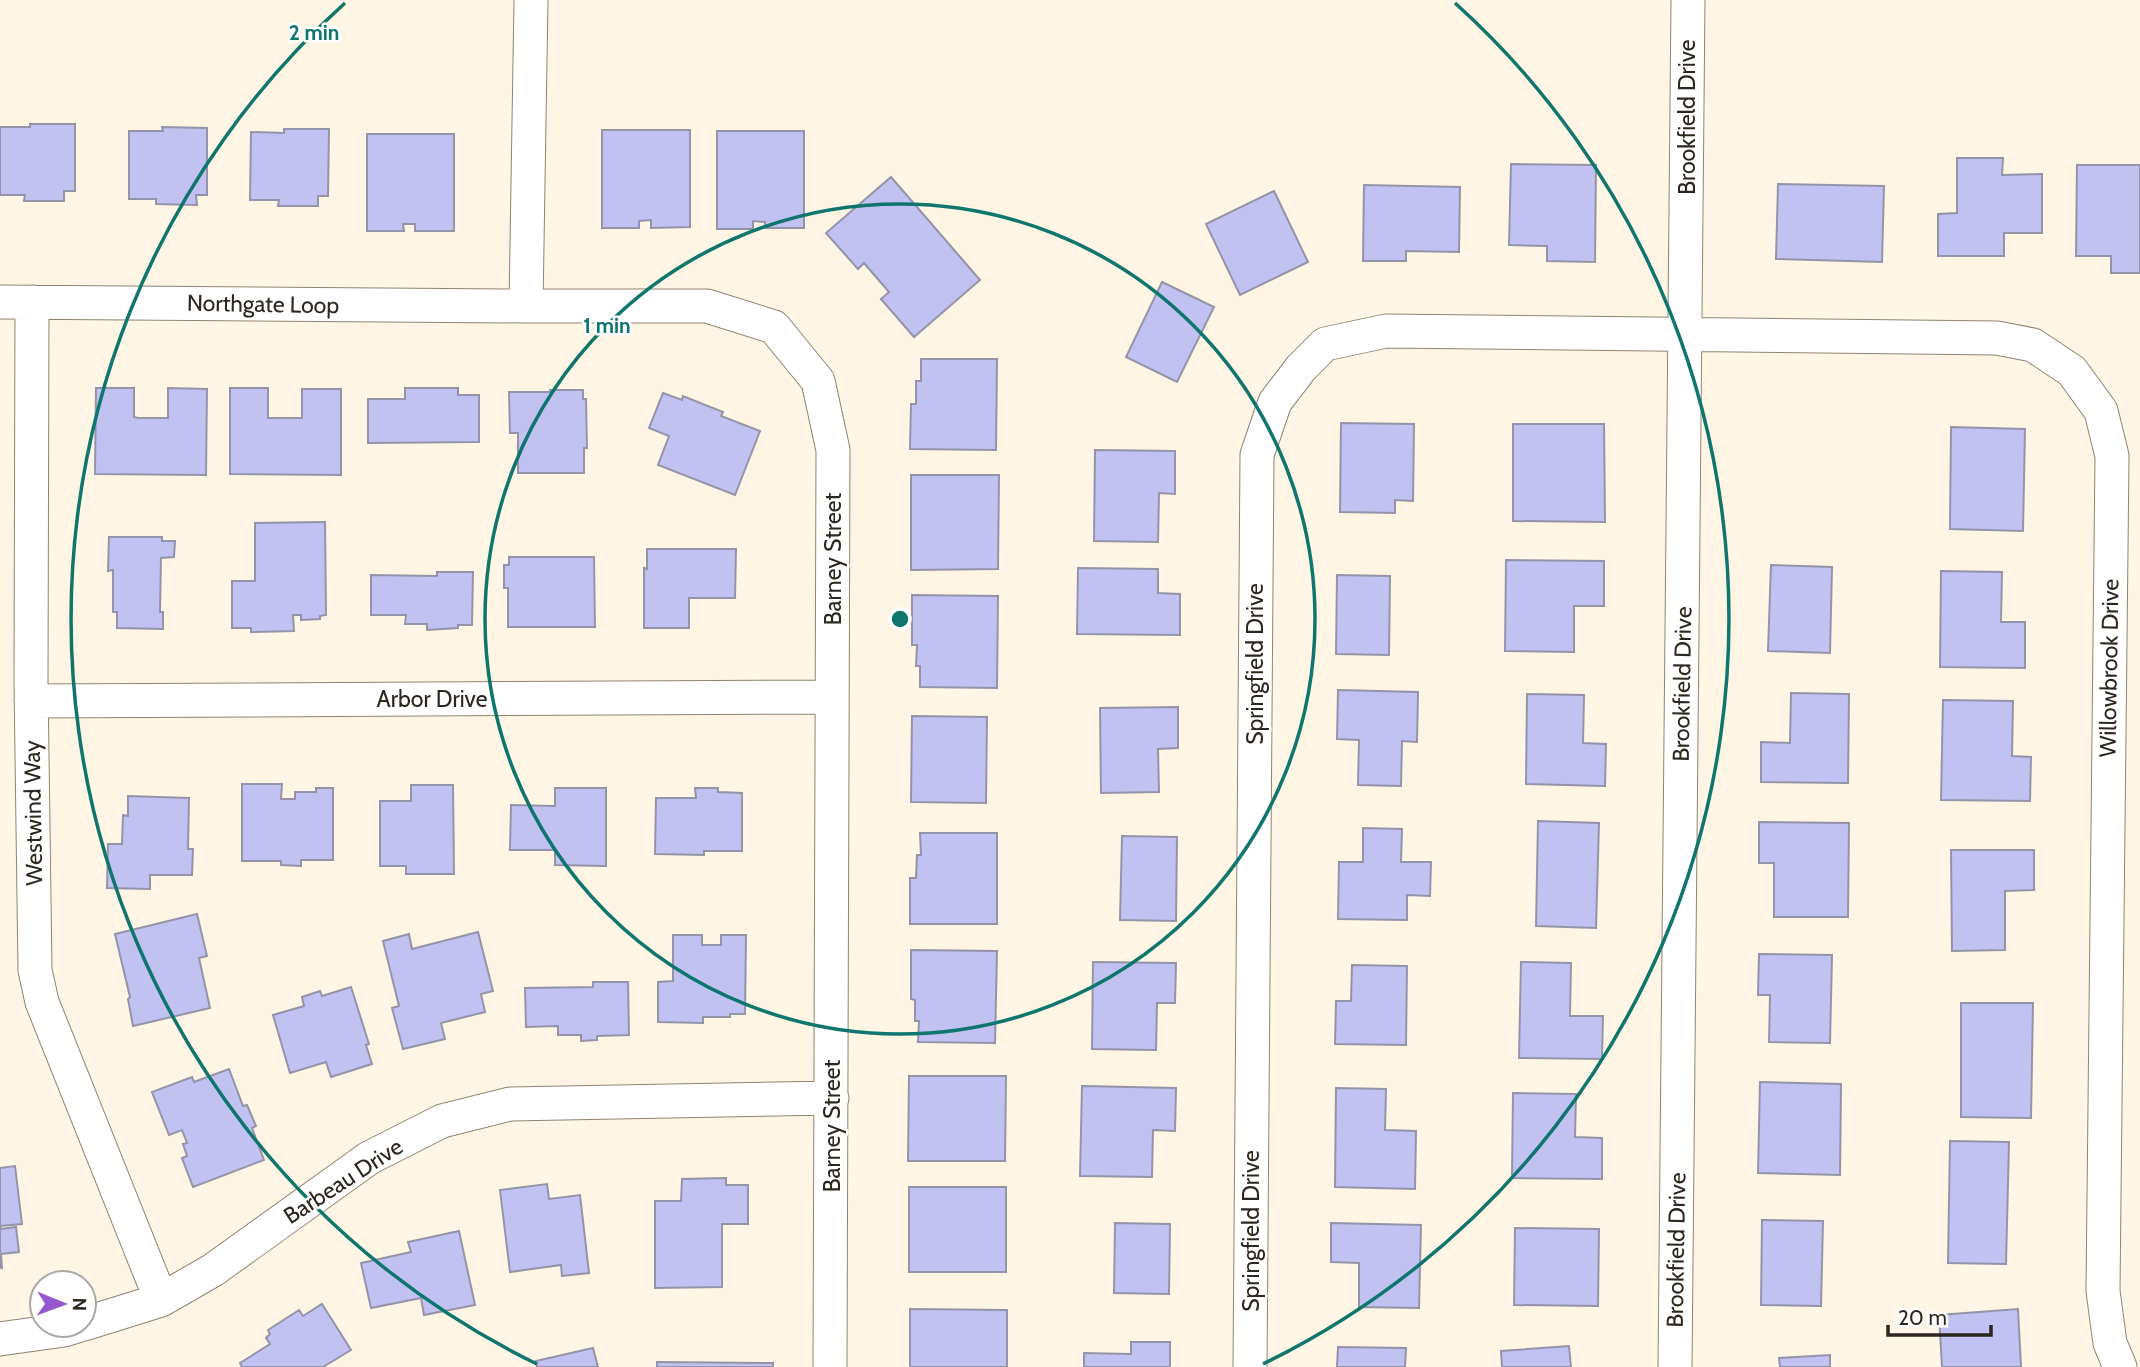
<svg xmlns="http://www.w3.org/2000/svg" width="2140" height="1367" font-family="Cabin,sans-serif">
<rect width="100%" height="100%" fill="#fef5e4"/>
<path fill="#c2c2f2" stroke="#9394a8" stroke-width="2" d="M30,124h45v67h-11v10h-40l1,-6h-25v-68h30z
M162,127l45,1v67h-11l1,10 -41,-1v-5h-27v-68h34z
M284,129h45l-1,67h-10v10h-40l1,-6h-29l1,-68 33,1z
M602,130h88v97l-39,1v-8l-12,1v7h-37z
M717,131h87v97h-39v-6l-12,-1v8h-36z
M367,134h87v97h-39v-7h-12l1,7h-37z
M1957,158h46l-1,17 40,-1v59h-38v23h-66v-42l19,-1z
M1511,164l85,1 -1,97 -48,-1v-15l-38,-1z
M2077,165h63v108h-29v-17h-35z
M891,177l89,103 -66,57 -33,-38 8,-7 -25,-29 -6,6 -32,-36z
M1778,184l106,2 -2,76 -106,-3z
M1364,185l96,2 -1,65 -53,-1v10h-43z
M1274,191l34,71 -68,33 -34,-71z
M1162,282l52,25 -37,75 -51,-25z
M921,359h76l-1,91 -86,-1 1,-45h5v-23h5z
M96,388h38v29l4,1h30v-30l39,1 -1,86 -111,-1z
M230,388h38v30h34v-29h39v86l-111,-1z
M405,388h53v7h21v47l-111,1v-44h37z
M550,390h33v9h3l1,49h-3v25h-66v-40h-8l-1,-41h41z
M663,393l19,7 1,-4 40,16 -2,4 39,15 -25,64 -77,-30 11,-29 -20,-8z
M1341,423l73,1 -1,77 -18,-1v13l-55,-1z
M1513,424h91l1,98 -92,-1z
M1951,427l74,2 -2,102 -73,-2z
M1095,450l80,1v43l-16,-1 -1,49 -64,-1z
M911,475h88l-1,94 -87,1z
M325,522l1,93 -6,1v3l-19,1v-5h-8l1,16 -43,1v-4h-19v-47h23v-58z
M109,537h53v4h13l-1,16 -13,1 -1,54h3v17l-46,-1v-16h-4v-42l-5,1z
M647,549h89l-1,49h-46v30h-45v-60l3,1z
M509,557h85l1,70h-87v-39h-4v-23h5z
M1506,560l98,1v45h-30v46l-69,-1z
M1771,565l61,2 -2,86 -62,-2z
M1078,568l80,1v24l22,1v41l-103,-1z
M1941,571l61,1 -1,50h24v46l-85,-1z
M437,572h36l-1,53h-14v3l-31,2v-6h-22l1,-9h-35v-40l66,1z
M1337,575l53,1 -1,79 -53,-1z
M912,595l86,1 -1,92 -77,-1v-21h-4l1,-21h-5z
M1338,690l80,2 -1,50 -15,-1 -1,45 -43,-1 1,-45 -22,-1z
M1791,693l58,1 -1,89 -87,-1v-40l29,1z
M1527,694l57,1 -1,48 23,1 -1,42 -79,-2z
M1943,700l70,1 -1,55 19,1 -1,44 -89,-1z
M1178,707v41l-20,1 1,43 -58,1 -1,-85z
M912,716l75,1 -1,86 -75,-1z
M242,784h40l-1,15h14v-7h21v-4h17v72h-32v6l-20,-1v-4h-39z
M411,785h42l1,89h-48v-8h-26v-65h31z
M555,788h51v78l-51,-1v-15h-45l1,-45 44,1z
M695,788h23v4l24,1v58h-38v4l-49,-1 1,-56h40z
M128,796l61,2 -1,51h5l-1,26h-42v14l-43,-1 1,-44h14l1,-29 5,1z
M1538,821l61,2 -3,105 -60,-2z
M1759,822l90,1 -1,94h-74v-54h-15z
M1363,828l39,1 -1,33h30l-1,34 -23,-1v25l-69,-1 1,-57h24z
M920,833h77v91h-87v-46h6l1,-23h4z
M1122,836l55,1 -1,84 -56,-1z
M1951,850h83v40l-29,1v59l-53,1z
M197,914l10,42 -8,2 11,50 -77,18 -5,-27 2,-2 -15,-63z
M478,932l15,59 -12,3 4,18 -44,11 4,16 -42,10 -11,-41 7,-2 -16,-65 26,-7 3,15z
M673,935h29v10h19v-10h25l-1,79h-15v3h-27v6l-45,-1v-40l15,-1z
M911,950l86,1 -2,92 -77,-1 1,-21h-4v-21l-4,-1z
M1759,954l73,1 -2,88 -61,-1 1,-47h-12z
M1093,962l83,1 -1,40h-18l-1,47 -64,-1z
M1521,962l50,1 -1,53h33l-1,43 -83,-1z
M1352,965l55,1 -1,79 -71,-1 1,-43h15z
M593,982h35l1,53 -32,1v4l-16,1v-6h-23v-9l-32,1 -1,-39 68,-1z
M351,987l18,57 -3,1 6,19 -41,13 -5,-15 -36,11 -17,-58 31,-9 -2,-9 18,-6 2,5z
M1961,1003h72l-2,115 -70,-1z
M229,1069l14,37 4,-1 9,21 -4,2 12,32 -71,27 -11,-29 5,-2 -4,-12 4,-1 -5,-13 -13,5 -17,-43 40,-15 2,5z
M909,1076h97l-1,85h-97z
M1760,1082l81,2 -1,91 -82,-2z
M1082,1086l94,2 -1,43 -22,-1 -1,47 -72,-1z
M1336,1088l50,1 -1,41 31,1 -1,58 -80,-2z
M1513,1093l63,1 -1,43 27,1v41l-90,-1z
M1950,1141l59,1 -3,122 -58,-1z
M15,1166l7,58 -22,2 1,3 15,-2 3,25 -18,2 1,14h-2v-100z
M726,1178v7h22v39h-26v63l-67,1v-87h26l1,-22z
M547,1184l2,15 31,-4 9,78 -27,3 -1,-11 -51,7 -10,-82z
M909,1187h97v85h-97z
M1762,1220l61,1 -2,85 -60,-1z
M1115,1223l55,1 -1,70 -55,-1z
M1331,1223l90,2 -2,83 -60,-1v-44l-28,-1z
M1515,1228l84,1 -1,77 -84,-1z
M459,1231l16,74 -51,10 -3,-17 -50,10 -10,-45 50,-11 -3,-10z
M322,1304l29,46 -28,17h-81l-2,-4 30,-19 -4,-6 4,-4 -2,-4 31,-20 4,6z
M910,1309l97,1v57h-97z
M2018,1309l3,58h-79l-3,-52z
M1131,1342h39v25h-86v-14l47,1z
M1569,1346l2,21h-69l-1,-16z
M1338,1347l68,1 -1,19h-68z
M593,1348l5,19h-61l-1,-6z
M1830,1355v12h-50l-1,-9z
M657,1362l116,1v4h-116z"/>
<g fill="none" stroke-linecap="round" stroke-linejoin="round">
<g stroke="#8f8471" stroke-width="35">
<path id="minor" d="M531,0l-5,306h181l67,21 44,54 15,69 -3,917
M0,302l526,4
M32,302l-1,381 4,287 7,32 119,298
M31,701l801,-4
M84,1324l77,-24 52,-30 156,-112 73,-37 68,-17 322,-6
M0,1339l64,-9 16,-5
M1250,1367l7,-912 18,-53 26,-34 24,-24 61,-13 611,7 36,7 39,26 29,40 11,45 -9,835 7,52 10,24
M1675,1367l13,-1367"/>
</g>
<use href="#minor" stroke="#fff" stroke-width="33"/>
</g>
<g fill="none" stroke="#0f766e" stroke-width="3.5">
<circle cx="900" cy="619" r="415"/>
<path d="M537 1364A829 829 0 0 1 345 3M1455 3A829 829 0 0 1 1263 1364"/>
</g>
<g text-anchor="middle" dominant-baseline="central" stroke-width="5" stroke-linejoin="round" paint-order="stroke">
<g font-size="23" fill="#2b261e" stroke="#fff">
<text transform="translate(1687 117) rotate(-90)">Brookfield Drive</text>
<text transform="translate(263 304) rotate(1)">Northgate Loop</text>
<text transform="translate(833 559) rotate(-90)">Barney Street</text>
<text transform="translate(1255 664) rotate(-90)">Springfield Drive</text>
<text transform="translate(2109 668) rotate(-89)">Willowbrook Drive</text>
<text transform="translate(1682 684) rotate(-89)">Brookfield Drive</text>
<text x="432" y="699">Arbor Drive</text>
<text transform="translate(33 813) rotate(-91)">Westwind Way</text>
<text transform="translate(832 1126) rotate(-90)">Barney Street</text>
<text transform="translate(343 1181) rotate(-33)">Barbeau Drive</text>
<text transform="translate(1251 1231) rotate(-90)">Springfield Drive</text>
<text transform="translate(1676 1250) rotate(-89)">Brookfield Drive</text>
</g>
</g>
<circle cx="900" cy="619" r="10" fill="#0f766e" stroke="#fff" stroke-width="3.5"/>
<g font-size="21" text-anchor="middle" font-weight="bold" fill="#0f766e" stroke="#fff" stroke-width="5" stroke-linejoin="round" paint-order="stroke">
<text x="314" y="40">2 min</text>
<text x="607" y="333">1 min</text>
</g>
<g transform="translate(63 1304) rotate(91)"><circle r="33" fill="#ffffff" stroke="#aaa8a5" stroke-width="2"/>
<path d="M0-5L12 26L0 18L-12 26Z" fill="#9658ce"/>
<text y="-10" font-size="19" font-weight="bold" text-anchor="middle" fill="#2b261e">N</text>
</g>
<path d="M1888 1325v10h103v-10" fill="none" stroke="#2b261e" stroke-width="3.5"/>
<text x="1898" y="1325" font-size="21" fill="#2b261e" stroke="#ffffff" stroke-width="5" paint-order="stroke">20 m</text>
</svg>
